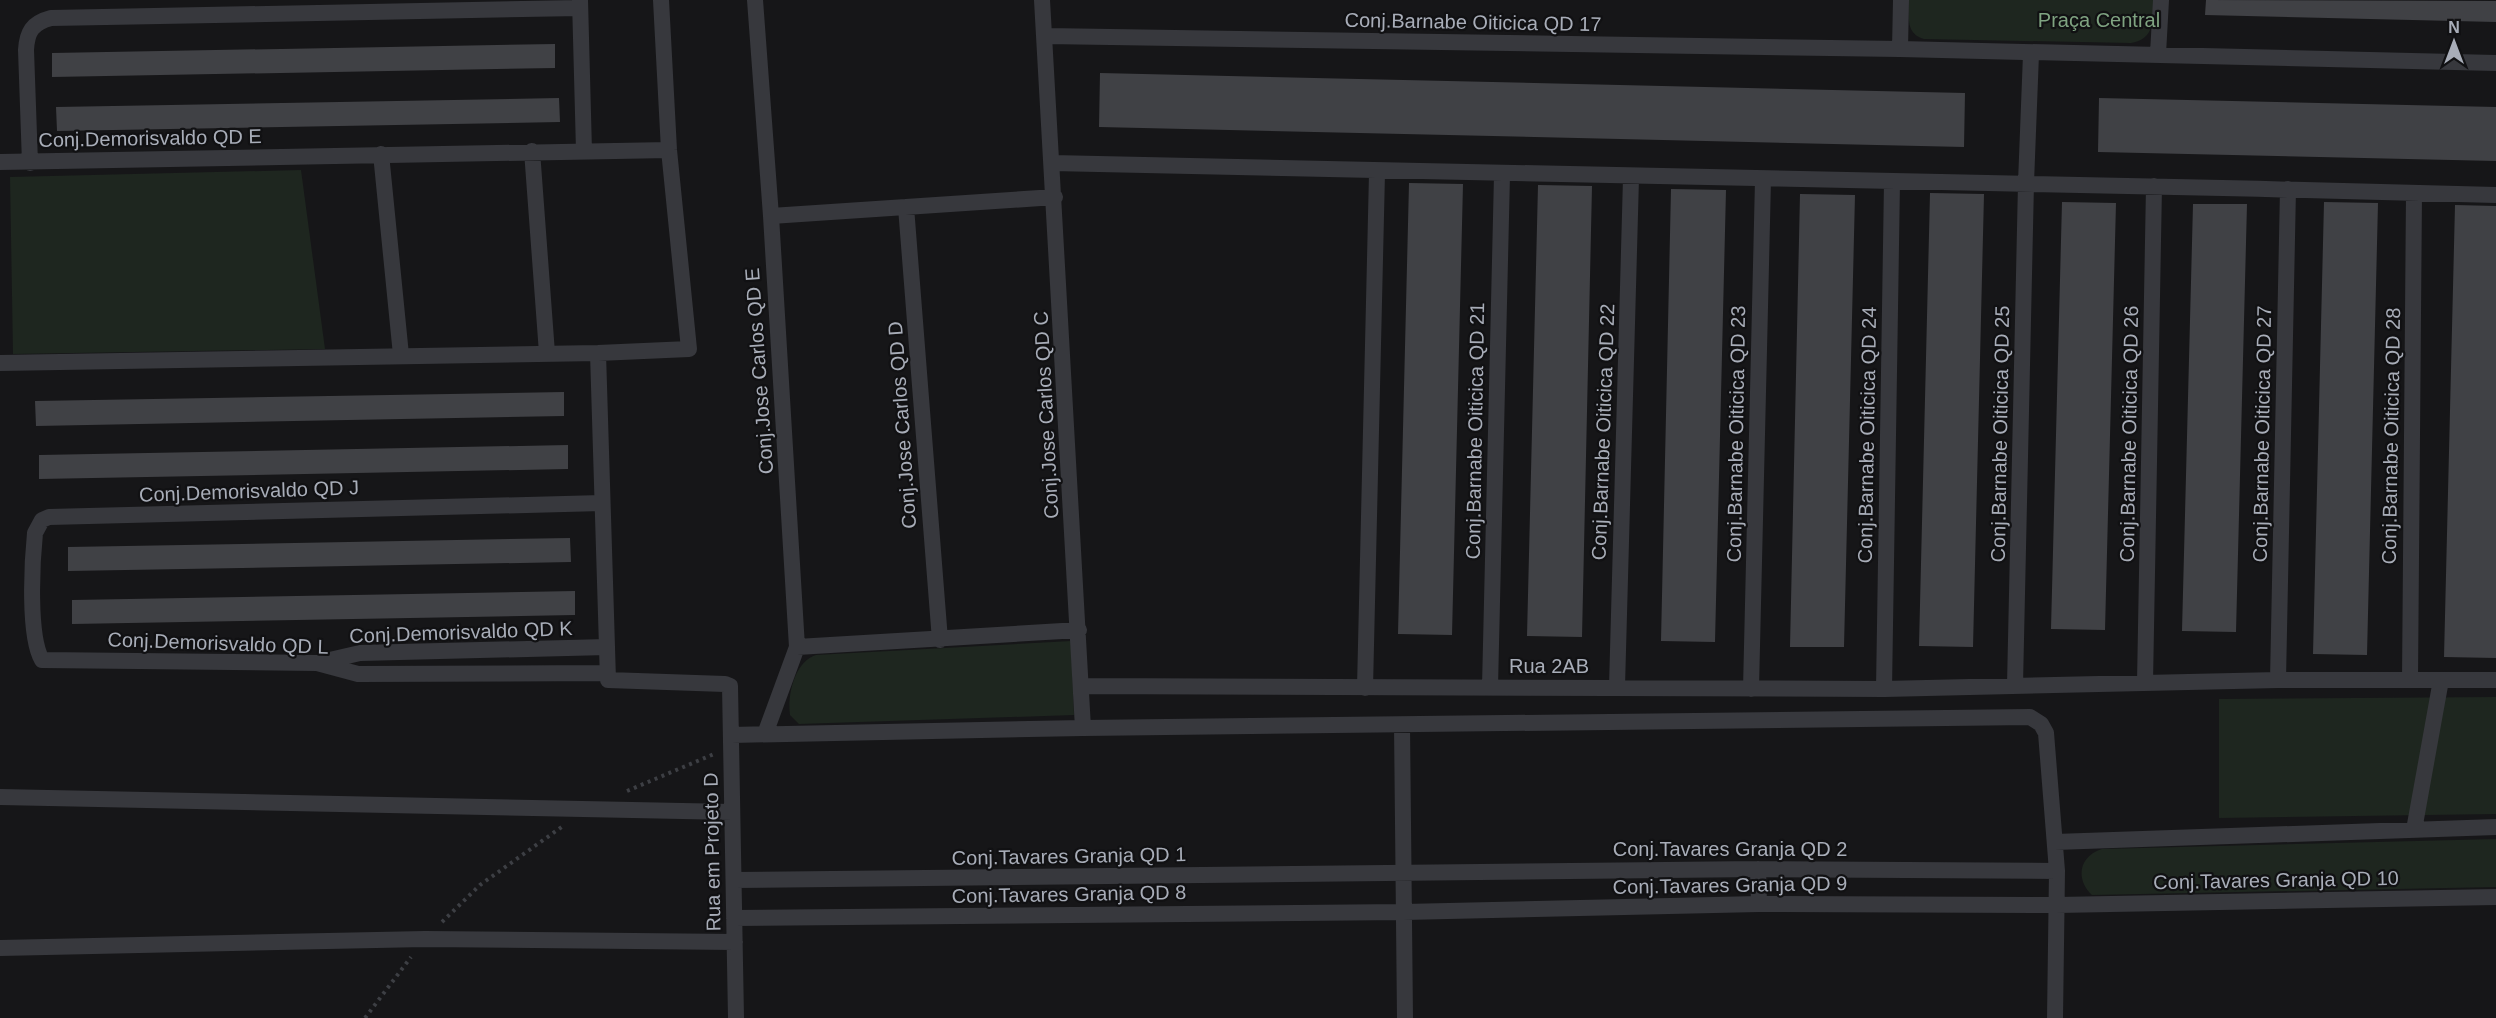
<svg xmlns="http://www.w3.org/2000/svg" width="2496" height="1018" font-family="Arial,sans-serif">
<rect width="100%" height="100%" fill="#161618"/>
<path fill="#1e261f" d="M1909,0h244c0,20 2,39 -22,43l-207,-4c-19,-5 -15,-23 -15,-39z
M301,170l24,179 -312,5 -3,-177z
M1071,641l3,74 -275,9 -9,-9c-3,-20 5,-54 26,-60z
M2496,697v117l-277,4v-119z
M2496,839v48l-404,8c-17,-16 -13,-39 10,-46z"/>
<path fill="#404145" d="M2206,0l290,1v21l-291,-7z
M555,44v24l-503,9v-24z
M1100,73l865,20 -1,54 -865,-20z
M559,98l1,24 -503,9 -1,-24z
M2099,98l397,9v54l-398,-9z
M1409,183l54,1 -11,451 -54,-1z
M1538,185l54,1 -10,451 -55,-1z
M1671,189l55,1 -11,452 -54,-1z
M1930,193l54,1 -11,453 -54,-1z
M1800,194l55,1 -11,452h-54z
M2062,202l54,1 -11,427 -54,-1z
M2324,202l54,1 -11,452 -54,-1z
M2193,204h54l-11,428 -54,-1z
M2455,205l41,1v452l-52,-1z
M564,392v24l-528,10 -1,-25z
M568,445v24l-529,10v-24z
M570,538l1,24 -503,9v-24z
M575,591v24l-503,9v-24z"/>
<g fill="none" stroke-linecap="round" stroke-linejoin="round">
<path stroke="#3d3f44" stroke-width="4" stroke-dasharray="3 4.5" stroke-linecap="butt" d="M627,791l87,-37
M442,922l38,-37 83,-59
M365,1018l46,-61"/>
<path stroke="#37383d" stroke-width="16" d="M580,0l4,151
M755,0l16,216 26,431 -32,87
M1042,0l41,728
M1046,36l854,13 596,14
M1900,49l1,-49
M2158,54l3,-54
M532,151l15,202
M381,154l20,201
M0,162l669,-12
M30,163l-4,-113c1,-18 6,-27 25,-32l529,-10
M1052,163c482,15 963,18 1444,32
M906,207l34,433
M771,216l284,-19
M598,353l10,327 117,4 5,2 6,332
M0,363l598,-10 91,-4 -20,-199 -8,-150
M602,503l-553,14 -7,3 -7,13c-3,29 -7,103 7,127l275,3 41,11 250,-1
M797,647l282,-17
M321,662l39,-9 247,-6
M2278,680l10,-491
M2410,680l4,-487
M2145,683l9,-497
M2015,685l11,-502 5,-129
M1082,686l802,3 394,-9h218
M1490,687l12,-512
M1617,687l14,-509
M1365,688l12,-515
M1751,689l12,-509
M1884,689l8,-507
M1402,725l3,293
M731,735l352,-7 947,-11 11,7 5,9 11,138 -2,147
M0,797l732,15
M2414,830l27,-150
M2055,842l441,-15
M1758,869l1,35
M734,880l1024,-11 299,2
M734,918l670,-6 355,-8 298,1 439,-8
M0,948l425,-9 310,3"/>
</g>
<g text-anchor="middle" dominant-baseline="central" stroke-width="4.5" stroke-linejoin="round" paint-order="stroke">
<g font-size="20" fill="#7fa381" stroke="#111113">
<text x="2099" y="20">Praça Central</text>
</g>
<g font-size="20" fill="#a8adb8" stroke="#111113">
<text transform="translate(1473 22) rotate(1)">Conj.Barnabe Oiticica QD 17</text>
<text transform="translate(150 138) rotate(-1)">Conj.Demorisvaldo QD E</text>
<text transform="translate(759 371) rotate(-94)">Conj.Jose Carlos QD E</text>
<text transform="translate(1046 415) rotate(-93)">Conj.Jose Carlos QD C</text>
<text transform="translate(902 425) rotate(-94)">Conj.Jose Carlos QD D</text>
<text transform="translate(1475 431) rotate(-89)">Conj.Barnabe Oiticica QD 21</text>
<text transform="translate(1603 432) rotate(-88)">Conj.Barnabe Oiticica QD 22</text>
<text transform="translate(1736 434) rotate(-89)">Conj.Barnabe Oiticica QD 23</text>
<text transform="translate(2000 434) rotate(-89)">Conj.Barnabe Oiticica QD 25</text>
<text transform="translate(2129 434) rotate(-89)">Conj.Barnabe Oiticica QD 26</text>
<text transform="translate(2262 434) rotate(-89)">Conj.Barnabe Oiticica QD 27</text>
<text transform="translate(1867 435) rotate(-89)">Conj.Barnabe Oiticica QD 24</text>
<text transform="translate(2391 436) rotate(-89)">Conj.Barnabe Oiticica QD 28</text>
<text transform="translate(249 491) rotate(-2)">Conj.Demorisvaldo QD J</text>
<text transform="translate(461 632) rotate(-2)">Conj.Demorisvaldo QD K</text>
<text transform="translate(218 643) rotate(2)">Conj.Demorisvaldo QD L</text>
<text x="1549" y="666">Rua 2AB</text>
<text x="1730" y="849">Conj.Tavares Granja QD 2</text>
<text transform="translate(712 852) rotate(-91)">Rua em Projeto D</text>
<text transform="translate(1069 856) rotate(-1)">Conj.Tavares Granja QD 1</text>
<text transform="translate(2276 880) rotate(-1)">Conj.Tavares Granja QD 10</text>
<text transform="translate(1730 885) rotate(-1)">Conj.Tavares Granja QD 9</text>
<text transform="translate(1069 894) rotate(-1)">Conj.Tavares Granja QD 8</text>
</g>
</g>
<g transform="translate(2454 42)" stroke="#111113" stroke-width="4.5" paint-order="stroke">
<path d="M0-4.5L10 22L0 15L-10 22Z" fill="#a8adb8"/>
<text y="-9" font-size="16" font-weight="bold" text-anchor="middle" fill="#a8adb8">N</text>
</g>
</svg>
